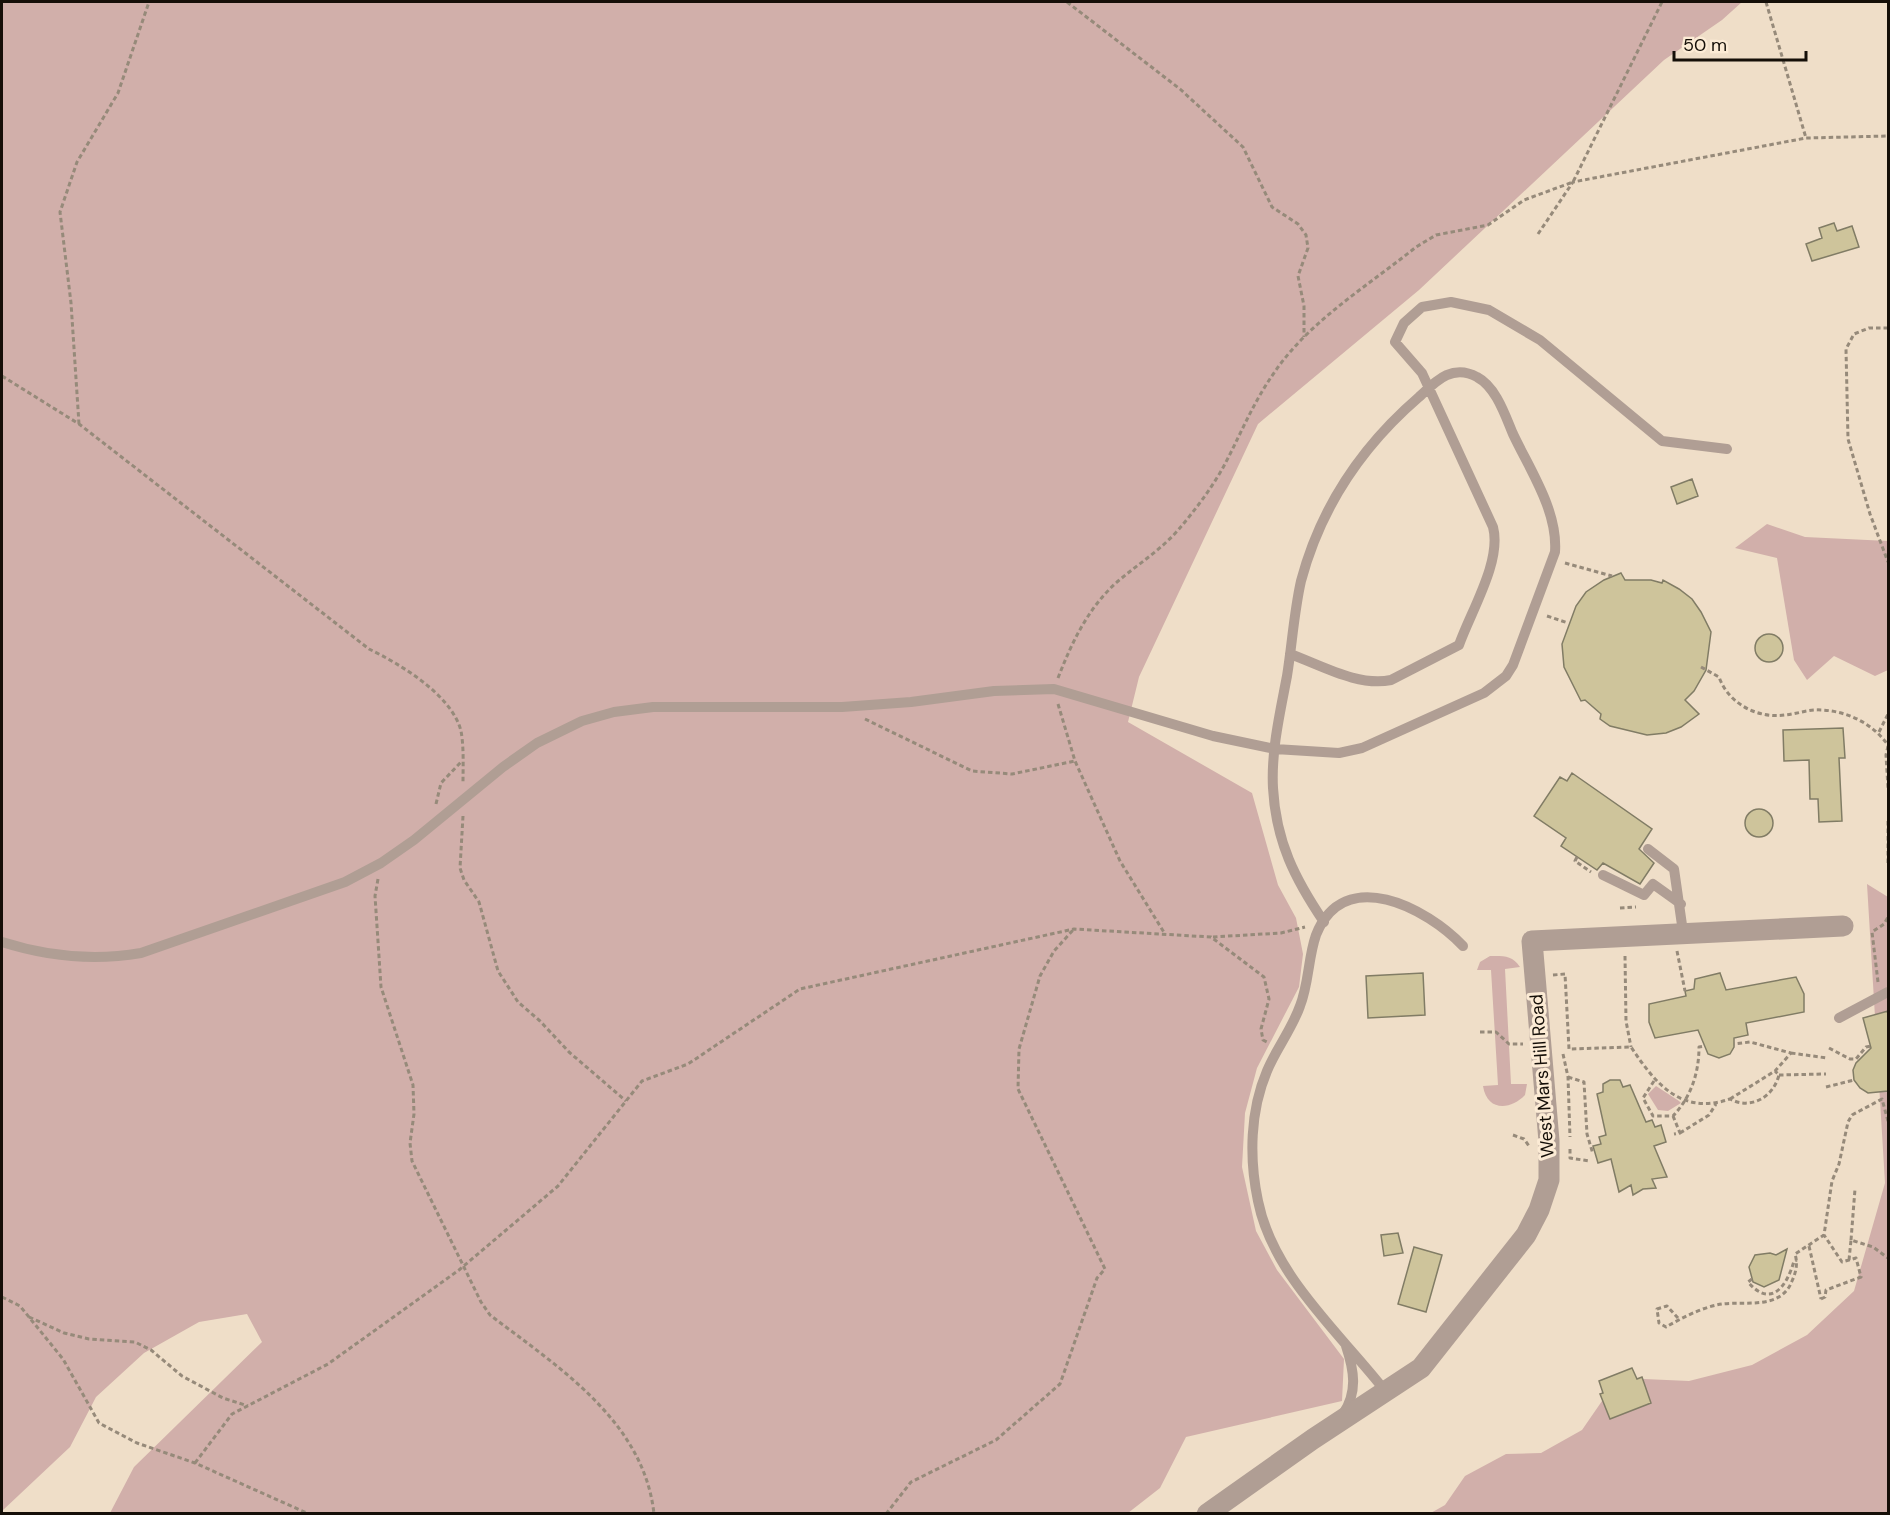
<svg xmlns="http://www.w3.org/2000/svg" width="1890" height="1515" font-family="'DM Sans',sans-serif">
<rect width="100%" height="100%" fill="#efdec8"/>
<path fill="#d1afaa" d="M2,2h1740l-20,18 -58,40 -245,230 -161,134 -119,253 -11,45 124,71 26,92 18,33 7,36 -4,33 -42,81 -12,45 -3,54 14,64 21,39 67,89 -2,42 -156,36 -26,51 -32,25h-1018l24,-46 128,-125 -15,-28 -48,8 -55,31 -48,44 -26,50 -68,64z
M1767,524l38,13 83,4v129l-13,6 -41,-20 -27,24 -13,-20 -17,-102 -42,-10z
M1867,884l21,13v616l-459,1 16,-9 20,-29 41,-22 35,-1 41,-23 20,-29 42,-22 45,2 63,-16 55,-30 47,-44 31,-108z
M1490,956c14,0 22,-1 30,11l-15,2 6,115h16l-2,11c-14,15 -38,17 -42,-9l15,-1 -7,-115h-14l3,-8z
M1656,1086l23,15 2,2 -13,8 -10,-1 -10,-16z"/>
<path fill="#cec49b" stroke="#817c65" stroke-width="1.5" d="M1834,223l3,8 15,-5 7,21 -47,14 -6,-17 16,-6 -3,-10z
M1692,479l6,17 -21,8 -6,-17z
M1621,573l4,7h26l11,3 1,-3 16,9 13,10 9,13 10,20 -5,38 -12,21 -9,9 14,14 -18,13 -15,6 -19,2 -37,-9 -10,-7 1,-5 -16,-14 -4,1 -17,-34 -2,-23 14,-38 10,-14 18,-12z
M1755 648a14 14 0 1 1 28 0a14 14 0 1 1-28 0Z
M1843,728l2,30h-6l3,63 -23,1 -1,-23h-8l-1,-39 -25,1 -1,-31z
M1572,773l80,56 -13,20 15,14 -14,21 -37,-21 -6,7 -36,-24 5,-8 -32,-22 26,-39 7,4z
M1745 823a14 14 0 1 1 28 0a14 14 0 1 1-28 0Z
M1423,973l2,42 -57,3 -2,-42z
M1720,973l6,17 70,-13 8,17v18l-58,11 2,12 -14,3v9l-4,7 -11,4 -11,-4 -10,-24 -43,8 -6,-16v-18l37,-8 -1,-5 9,-2 1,-10z
M1888,1011v80l-20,2 -8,-5 -6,-8 -1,-10 3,-7 15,-15 -8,-30z
M1610,1080h10l3,7 7,-2 16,37 6,-2 3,7 6,-2 5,17 -12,4 13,31 -15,2 4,9 -13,1 -10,6 -2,-10 -12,7 -8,-33 -13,4 -5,-17 8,-2 -2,-7 7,-2 -9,-41 6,-2v-8z
M1398,1233l5,20 -19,3 -3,-21z
M1414,1247l28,8 -16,57 -28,-8z
M1787,1249l-8,31 -15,7 -11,-5 -4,-15 6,-12 15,-2 6,2z
M1632,1368l5,11 5,-2 9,26 -41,16 -10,-25 3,-1 -4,-12z"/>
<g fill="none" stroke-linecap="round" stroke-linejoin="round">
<path stroke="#968a7a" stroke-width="3" stroke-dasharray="4.5 3" stroke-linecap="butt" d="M1067,2l113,87 63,58 29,60 26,17 8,11 2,13 -10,28 6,30v31
M1766,2l40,136
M1538,234l35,-52 233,-44 82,-2
M1888,328h-19l-15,6 -8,15 2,90 22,75 18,48
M2,376l77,48 290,225c31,15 83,46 92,82 3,16 2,36 2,52
M79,424l-8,-121 -11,-91 17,-50 41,-69 31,-91
M1565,563l47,13
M1547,616l21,7
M1701,667l18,10c9,26 38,42 66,38 12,-1 24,-6 36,-5 27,1 52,14 67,35
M1058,678c14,-36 30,-70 59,-96 21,-18 44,-32 62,-53 17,-20 35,-44 47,-67 17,-33 28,-61 50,-92 35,-50 93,-85 140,-123l20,-12 52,-10 36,-25 49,-18 89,-180
M1058,704l17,57 45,100 45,73
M865,719l107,52 40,3 63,-13
M1879,732l9,-18
M1888,746l-2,9 2,33
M436,804l5,-21 21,-22
M463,816l-3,52 4,12 15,22 19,69 20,31 22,19 29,31 57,49
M1888,821v45
M1577,857l-2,4 16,11
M378,879l-3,17 6,91 32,98 1,29 -4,29 2,18 69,141 9,13c68,52 154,106 164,199
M1620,908l16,-1
M1213,937l68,-4 24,-6
M1677,951l8,40
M1625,956l1,65 5,26
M1553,975l12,-1 4,75 62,-2c24,36 50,69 99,52 20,11 43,-1 49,-24l-4,-4
M1878,982l-6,-50 12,-8 4,-7
M1480,1032h16l13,12h14
M1829,1048l21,11h6l10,-12 5,-1
M1791,1053l36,5
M1563,1054l5,23 2,60
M1779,1075l47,-1
M1568,1077l16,5 3,52 6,20
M1654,1081l-11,17 10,18h20c18,-19 26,-43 26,-69l6,-1
M1826,1087l28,-7
M1730,1099l45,-28 16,-18 -41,-11 -16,2
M1673,1116l7,17 -6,1
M1680,1133l29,-18 7,-11
M1513,1135l11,4 5,7
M1570,1149v9l19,3
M1851,1240l4,-51
M1809,1246l12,53
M1849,1260l2,-20 22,7 15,11
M1752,1279l-4,3c23,27 39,4 46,-21l3,-1
M2,1297l18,9 43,53 36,64 38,20 58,20 114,51
M1821,1299l4,-2 1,-7 35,-13 -5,-19 -14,4 -18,-27
M29,1317l35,16 25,6 46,3 16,8 31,26 41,22 25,8
M1678,1318l-11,-12 -10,3 2,14 7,4c16,-9 36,-20 56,-23 24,-3 59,6 70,-23 4,-9 6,-17 3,-27l29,-19 8,-54 7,-17 9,-42 4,-7 30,-16 6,22
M195,1463l37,-49 96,-50 131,-94 99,-84 84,-105 46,-17 112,-75 274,-60 137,8 53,40 5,22 -8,30 2,11 4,2
M886,1514l25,-32 85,-42 64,-56 37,-106 8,-9 -87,-180 1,-40 21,-73 14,-25 20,-22"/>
<path stroke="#b09e94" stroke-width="10" d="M1290,654c31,11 68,33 101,26l68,-35c12,-34 43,-84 34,-118l-71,-154 -27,-31 9,-19 18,-16 29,-5 38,8 51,30 122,101 65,8
M1648,849l26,20 9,63
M1603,875l41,20 9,-11 28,20
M2,942c44,14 93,19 139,11l204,-71 36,-19 33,-23 89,-73 34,-24 45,-22 32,-9 39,-5h189l69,-5 83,-11 60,-2 159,47 62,13 64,4 23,-5 122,-55 22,-17 7,-11 42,-113c3,-41 -25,-82 -42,-118 -8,-19 -17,-47 -36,-57 -25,-14 -42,5 -58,20 -58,50 -98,109 -118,184 -7,31 -9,64 -14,95 -7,37 -16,75 -14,112 3,54 22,91 51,134
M1839,1018l49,-26
M1386,1392c-45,-58 -113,-116 -128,-191 -9,-43 -8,-90 9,-130 9,-22 25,-42 33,-65 9,-23 8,-48 16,-71 28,-71 111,-27 147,11
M1343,1414c15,-22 11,-44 3,-68"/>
<path stroke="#b09e94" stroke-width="21" d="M1207,1514l106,-75 108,-71 105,-133 13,-25 10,-30v-39l-17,-200 311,-15"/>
</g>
<g text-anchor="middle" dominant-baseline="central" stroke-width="6" stroke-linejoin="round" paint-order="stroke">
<g font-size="18" fill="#150f08" stroke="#fcebd5">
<text transform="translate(1542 1076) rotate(-94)">West Mars Hill Road</text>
</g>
</g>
<rect width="1890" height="1515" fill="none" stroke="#150f08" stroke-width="6"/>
<path d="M1674 51v9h132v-9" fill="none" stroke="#150f08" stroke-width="3"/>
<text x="1683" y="51" font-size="18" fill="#150f08" stroke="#fcebd5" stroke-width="4.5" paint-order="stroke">50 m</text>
</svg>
